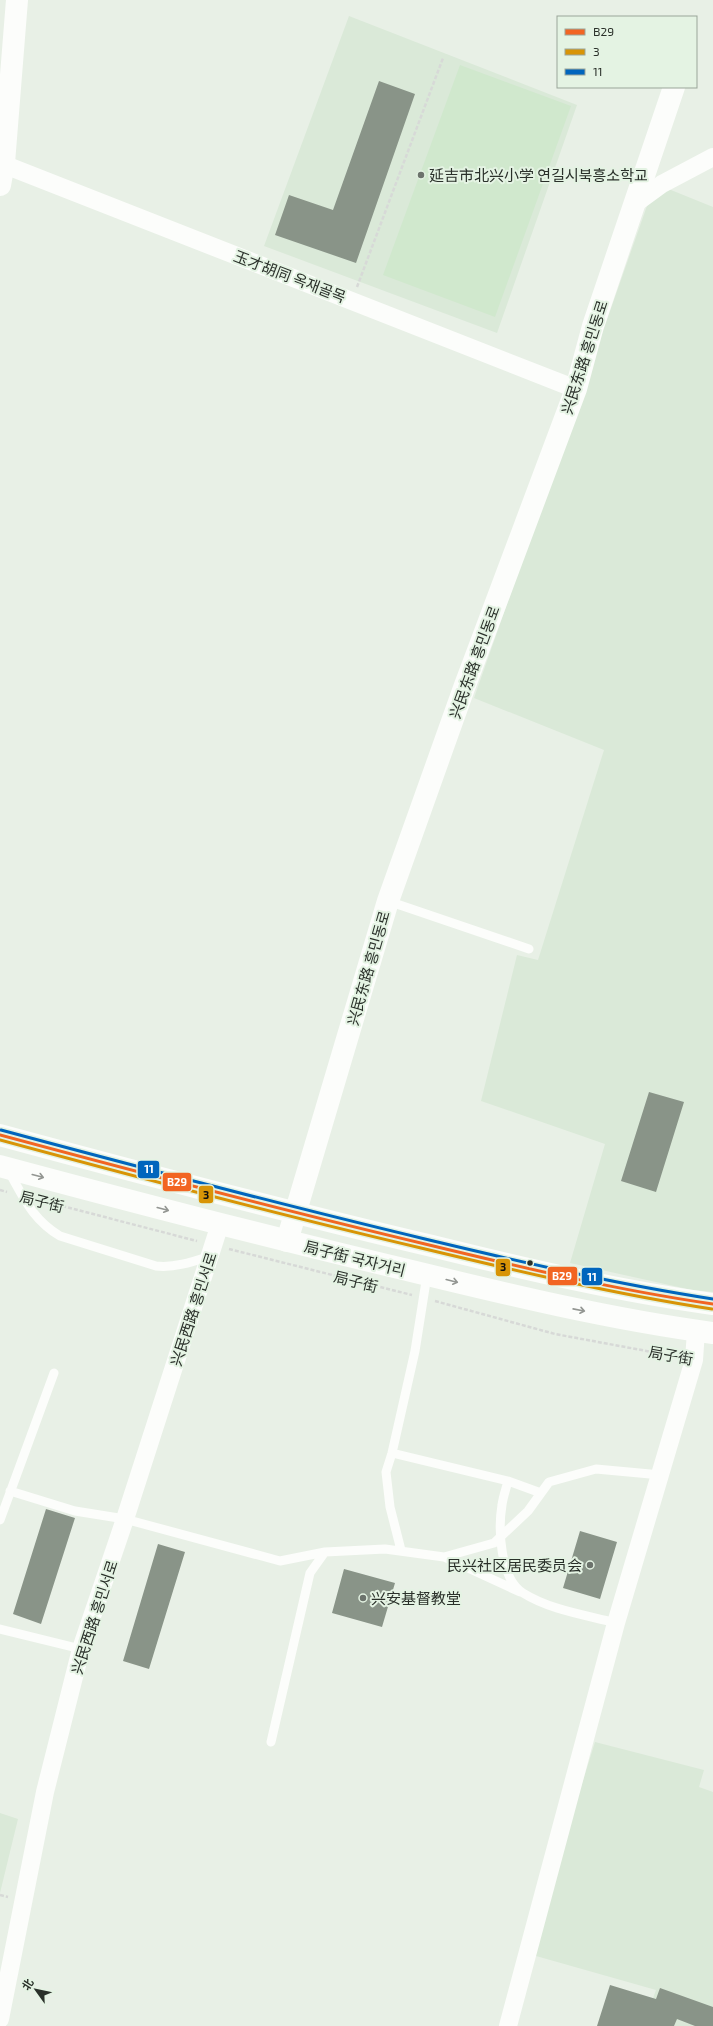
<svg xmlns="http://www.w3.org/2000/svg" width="713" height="2026" font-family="'Exo 2','Noto Sans SC','Noto Sans KR',sans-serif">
<rect width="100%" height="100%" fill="#e8f0e6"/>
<path fill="#dae9d8" d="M349,16l228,89 -80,228 -233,-87z
M654,186l17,4 42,17v1085l-21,-2 -122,-27 35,-119 -124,-43 36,-146 21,5 66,-210 -130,-52z
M595,1742l109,28 -5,17 14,5v234h-70l13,-36 -127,-36z
M0,1813l18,6 -18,74z"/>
<path fill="#d0e8cd" d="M460,65l111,41 -76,211 -112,-42z"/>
<path fill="#899488" d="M379,81l36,13 -59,169 -81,-28 14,-40 44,15z
M649,1092l35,10 -28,90 -35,-11z
M46,1509l29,9 -34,106 -28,-10z
M580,1531l37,11 -17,57 -37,-11z
M158,1544l27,8 -36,117 -26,-8z
M344,1569l51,14 -13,44 -50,-14z
M610,1985l46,14 4,-11 53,19v19h-18l-18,-7 -3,7h-77z"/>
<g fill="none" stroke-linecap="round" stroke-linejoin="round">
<path stroke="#d7d9d7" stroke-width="2.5" stroke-dasharray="4 2" stroke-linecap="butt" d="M357,287l86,-229
M0,1190l7,2
M39,1200l158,41
M229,1249l183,46
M435,1301l120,33 124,23
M0,1895l8,2"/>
<path stroke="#fcfdfb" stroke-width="9" d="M388,901l141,48
M8,1170c16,28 24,49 52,66l96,30c19,2 36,-4 54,-10
M392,1453l116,28 33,12
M508,1481c-2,8 -5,16 -6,24 -4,24 -2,74 21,88 27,17 63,22 93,30
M10,1491l65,20 50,8 155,42 45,-9
M0,1520l54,-147
M401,1550l-11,-43 -4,-35 6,-19 23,-102 12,-76
M444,1557l76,35
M0,1629l81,20
M271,1742l39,-169 15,-21 60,-3 59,8 50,-14 34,-32 21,-29 47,-13 65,6"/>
<path stroke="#fcfdfb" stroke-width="18" d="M0,163l576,226
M636,203l26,-19 51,-27
M0,2019l45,-227 36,-143 44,-130 95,-295
M508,2026l108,-403 78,-263 2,-29"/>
<path stroke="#fcfdfb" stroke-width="22" d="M0,185l4,-22 13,-163
M287,1241l101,-340 76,-213 112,-299 17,-63 81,-239"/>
<path stroke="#fcfdfb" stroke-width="22" d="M0,1135c144,39 287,77 432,111 93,23 186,45 281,58
M0,1166c134,36 268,71 403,103 103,25 205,50 310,64"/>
<g stroke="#e4f3e3" stroke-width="6">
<path id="bus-1" d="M0,1135c141,38 282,75 425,109 95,23 191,46 288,60"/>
</g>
<g stroke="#e4f3e3" stroke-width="6">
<path id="bus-2" d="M0,1140c140,38 280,75 421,108 96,23 193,46 291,61"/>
</g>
<g stroke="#e4f3e3" stroke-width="6">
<path id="bus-3" d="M1,1130c141,38 282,75 424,109 96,23 191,45 288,60"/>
</g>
<use href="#bus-1" stroke="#f26522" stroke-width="3"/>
<use href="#bus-2" stroke="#d89406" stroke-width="3"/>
<use href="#bus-3" stroke="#0065bd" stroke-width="3"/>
</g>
<defs><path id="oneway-shaft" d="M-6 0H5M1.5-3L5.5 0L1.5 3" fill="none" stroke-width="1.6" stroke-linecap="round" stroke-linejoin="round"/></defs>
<g stroke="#939692">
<use href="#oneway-shaft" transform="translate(38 1176) rotate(15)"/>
<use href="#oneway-shaft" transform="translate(163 1209) rotate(15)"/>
<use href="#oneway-shaft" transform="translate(452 1281) rotate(14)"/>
<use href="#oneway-shaft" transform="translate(579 1310) rotate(11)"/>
</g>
<g fill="#6c736c" stroke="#e4f3e3" stroke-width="1.5">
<circle cx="421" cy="175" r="4"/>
<circle cx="590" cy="1565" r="4"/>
<circle cx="363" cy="1598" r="4"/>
</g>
<circle fill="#2a302a" stroke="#e4f3e3" stroke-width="1.5" cx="530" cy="1263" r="3.5"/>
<g text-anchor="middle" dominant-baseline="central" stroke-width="4" stroke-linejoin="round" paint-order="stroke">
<g font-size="15" fill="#2a302a" stroke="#e4f3e3" text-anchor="start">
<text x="429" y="175">延吉市北兴小学 연길시북흥소학교</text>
<text x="582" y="1565" text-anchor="end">民兴社区居民委员会</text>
<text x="371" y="1598">兴安基督教堂</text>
</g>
<g font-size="15" fill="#2a302a" stroke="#e4f3e3">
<text transform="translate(290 276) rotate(21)">玉才胡同 옥재골목</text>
<text transform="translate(584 357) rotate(-72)">兴民东路 흥민동로</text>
<text transform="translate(474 662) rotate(-70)">兴民东路 흥민동로</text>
<text transform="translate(368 968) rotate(-74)">兴民东路 흥민동로</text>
<text transform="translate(42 1201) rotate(14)">局子街</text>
<text transform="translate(355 1258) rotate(14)">局子街 국자거리</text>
<text transform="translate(356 1281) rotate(14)">局子街</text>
<text transform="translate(193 1309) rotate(-72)">兴民西路 흥민서로</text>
<text transform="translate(671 1355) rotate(10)">局子街</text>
<text transform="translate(94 1617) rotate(-72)">兴民西路 흥민서로</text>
</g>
</g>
<g stroke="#e4f3e3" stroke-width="1.5">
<rect x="137" y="1160" width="23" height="19" rx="4" fill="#0065bd"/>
<rect x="162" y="1172" width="30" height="20" rx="4" fill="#f26522"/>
<rect x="198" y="1185" width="16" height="19" rx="4" fill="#d89406"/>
<rect x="495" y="1258" width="16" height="19" rx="4" fill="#d89406"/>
<rect x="547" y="1266" width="31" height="20" rx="4" fill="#f26522"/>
<rect x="581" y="1267" width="22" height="19" rx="4" fill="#0065bd"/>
</g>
<g font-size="11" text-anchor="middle" font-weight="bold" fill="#fff">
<text x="149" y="1173">11</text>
<text x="177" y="1186">B29</text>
<text x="562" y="1280">B29</text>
<text x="592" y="1281">11</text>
</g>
<g font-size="11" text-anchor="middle" font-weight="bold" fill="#111">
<text x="206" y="1199">3</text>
<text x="503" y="1271">3</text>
</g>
<rect x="557" y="16" width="140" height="72" fill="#e4f3e3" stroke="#9aa599"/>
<rect x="565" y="29" width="20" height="6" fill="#f26522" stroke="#9aa599"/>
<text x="593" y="36" font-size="12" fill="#2a302a">B29</text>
<rect x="565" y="49" width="20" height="6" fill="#d89406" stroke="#9aa599"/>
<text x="593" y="56" font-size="12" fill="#2a302a">3</text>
<rect x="565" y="69" width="20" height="6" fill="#0065bd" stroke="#9aa599"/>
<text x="593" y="76" font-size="12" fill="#2a302a">11</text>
<g transform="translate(36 1990) rotate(303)" stroke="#e4f3e3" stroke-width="3" paint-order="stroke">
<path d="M0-3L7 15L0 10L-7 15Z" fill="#2a302a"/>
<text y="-6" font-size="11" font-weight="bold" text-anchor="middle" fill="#2a302a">北</text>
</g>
</svg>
